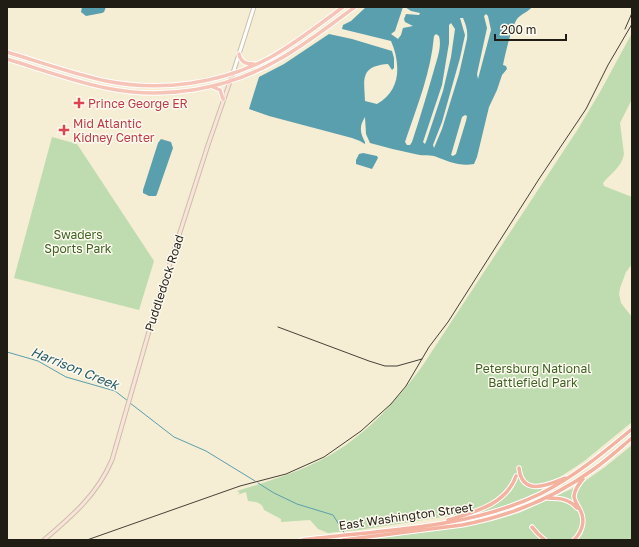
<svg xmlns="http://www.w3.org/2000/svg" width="639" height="547" font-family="'Golos Text',sans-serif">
<rect width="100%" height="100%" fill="#f5edd4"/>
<path fill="#bedcaf" d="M632,33v66l-12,24 4,31c-2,13 -14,20 -21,29l1,3 28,11v67l-6,8 -6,16 -1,6 2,9 11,14v105l-49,40 -26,17 -17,9 2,1 -1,2 -28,12 -40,13 -5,-3 -109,17 -31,3 -10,-4 -8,-9 -29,2v-3l-17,-9c-2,-8 -9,-8 -16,-9l-2,-9 -9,3 3,-2 -3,-2c29,-9 59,-18 86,-32 40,-21 71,-55 98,-91l157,-239 22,-37z
M52,137l25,7 77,117 -15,49 -125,-32z
M632,445v95h-265l106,-15 19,-4 27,-8 59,-27 27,-19z"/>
<path fill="#5a9fae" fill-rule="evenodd" d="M82,7h24l-2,5 -2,1 -16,3 -5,-4z
M366,7h37l-8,24 -4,3 7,5 3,-4 2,-7 10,-2 -8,-4 -1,-3 2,-5 13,1 1,-2 -9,-2 -6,-4h127c-4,5 -11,7 -15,12 -6,9 -12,36 -14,46l3,1 1,3 -5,6 -5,15 -8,17 -12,50 -3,7c-14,3 -27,-3 -40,-8 -5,-1 -13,0 -19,-2 -15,-3 -30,-7 -45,-11l-4,-9 -1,-17c-6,9 -5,16 0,25v2l-5,-3 -8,-3 -83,-22 -20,-7 10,-32 25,-13 45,-30 23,5 40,12 2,7v10l-2,2 -4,-6c-28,2 -24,15 -23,37l12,3c24,-13 24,-40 14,-63l-49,-12 1,-4 8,-4zM486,14l2,2 3,14 -13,49 -1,-5 10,-46 -3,-12zM460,18h3c3,7 5,13 4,21l-8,35 -17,55 -8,19 -1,-3 9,-23 18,-64 5,-23zM451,23l4,6 -4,28 -8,34 -16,48 -2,5 -2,-2 19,-57 7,-42v-18zM436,34l3,2c3,11 -2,23 -5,34 -7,24 -14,48 -22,72l-2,3h-3l-2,-3 2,-6c11,-32 24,-65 27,-100zM465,115l2,1 -1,5 -10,33 -3,2 -2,-1 11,-38z
M161,139l10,3 2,6 -16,46 -1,2h-7l-6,-3v-3l15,-47z
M363,153l14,3 1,2 -6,11 -16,-5v-4l3,-6z"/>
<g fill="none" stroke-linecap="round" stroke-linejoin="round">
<path stroke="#5a9fae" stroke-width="1" d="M7,352l31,9 28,16 49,14 13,10
M130,403l44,34 32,14 49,30
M258,483l16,10 23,11 36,11 12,19"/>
<g stroke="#c8c0a7" stroke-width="5">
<path id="tertiary" d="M233,73l21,-66"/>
</g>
<g stroke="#c8c0a7" stroke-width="5">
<path id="secondary" d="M44,540c28,-24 53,-45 68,-80l44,-153 52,-162 25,-72"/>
</g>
<g stroke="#fff" stroke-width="5.5">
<path id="primary" d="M7,52c33,10 66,22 99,29 55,11 115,3 165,-24 25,-14 49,-33 72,-50
M239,54c2,8 6,10 15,10
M7,59c33,10 65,22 99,29 58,12 120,2 172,-28 27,-15 52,-35 77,-53
M213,87l7,3 3,9"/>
</g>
<g stroke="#fff" stroke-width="5.5">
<path id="trunk" d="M519,468c3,29 29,17 46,10
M548,498c12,0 21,1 29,10
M448,520c26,-8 58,-15 68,-44
M532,527l6,7 7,6
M302,540c79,-10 166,-11 238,-46 34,-17 63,-41 92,-65
M343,540l119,-15c48,-9 92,-27 132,-56 13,-9 25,-20 38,-31
M574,540c9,-9 12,-21 5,-32 -2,-4 -5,-8 -5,-12 1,-8 5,-12 9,-17"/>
</g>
<use href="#tertiary" stroke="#fff" stroke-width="3"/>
<use href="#secondary" stroke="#fbe2db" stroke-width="3"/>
<use href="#primary" stroke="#f7c5b8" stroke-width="3.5"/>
<use href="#trunk" stroke="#f4b2a0" stroke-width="3.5"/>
<path stroke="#454236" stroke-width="1" d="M625,29l7,-16
M278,327l91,34 16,5h12l25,-7
M87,540l153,-54 46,-12 38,-17 37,-26 30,-27 15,-18 23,-39 19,-25 91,-143 47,-70 22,-44 24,-41"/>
</g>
<g fill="#e0444e" stroke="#fefaf0" stroke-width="1.5">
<path d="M77 97h4v4h4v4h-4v4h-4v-4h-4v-4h4z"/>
<path d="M62 124h4v4h4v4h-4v4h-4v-4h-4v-4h4z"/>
</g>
<g text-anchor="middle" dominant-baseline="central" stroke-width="3" stroke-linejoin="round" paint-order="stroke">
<g font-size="12" fill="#be3a42" stroke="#fefaf0" text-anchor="start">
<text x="88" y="103">Prince George ER</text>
<text x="73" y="123">Mid Atlantic<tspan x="73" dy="14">Kidney Center</tspan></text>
</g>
<g font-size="12" fill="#3c6324" stroke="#fefaf0">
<text x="78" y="234">Swaders<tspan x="78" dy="14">Sports Park</tspan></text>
<text x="533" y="368">Petersburg National<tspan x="533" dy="14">Battlefield Park</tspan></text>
</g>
<g font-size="12" fill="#201d14" stroke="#fefaf0">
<text transform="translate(164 283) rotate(-72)">Puddledock Road</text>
<text transform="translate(406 516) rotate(-8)">East Washington Street</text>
</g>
<g font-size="13" font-style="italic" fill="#225b67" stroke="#fefaf0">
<text transform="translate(75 368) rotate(22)">Harrison Creek</text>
</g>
</g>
<rect width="639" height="547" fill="none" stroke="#201d14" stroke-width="16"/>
<path d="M495 34v6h71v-6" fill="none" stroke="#201d14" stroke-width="2"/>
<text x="501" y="34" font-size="12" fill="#201d14" stroke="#fefaf0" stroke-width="3" paint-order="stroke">200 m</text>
</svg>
